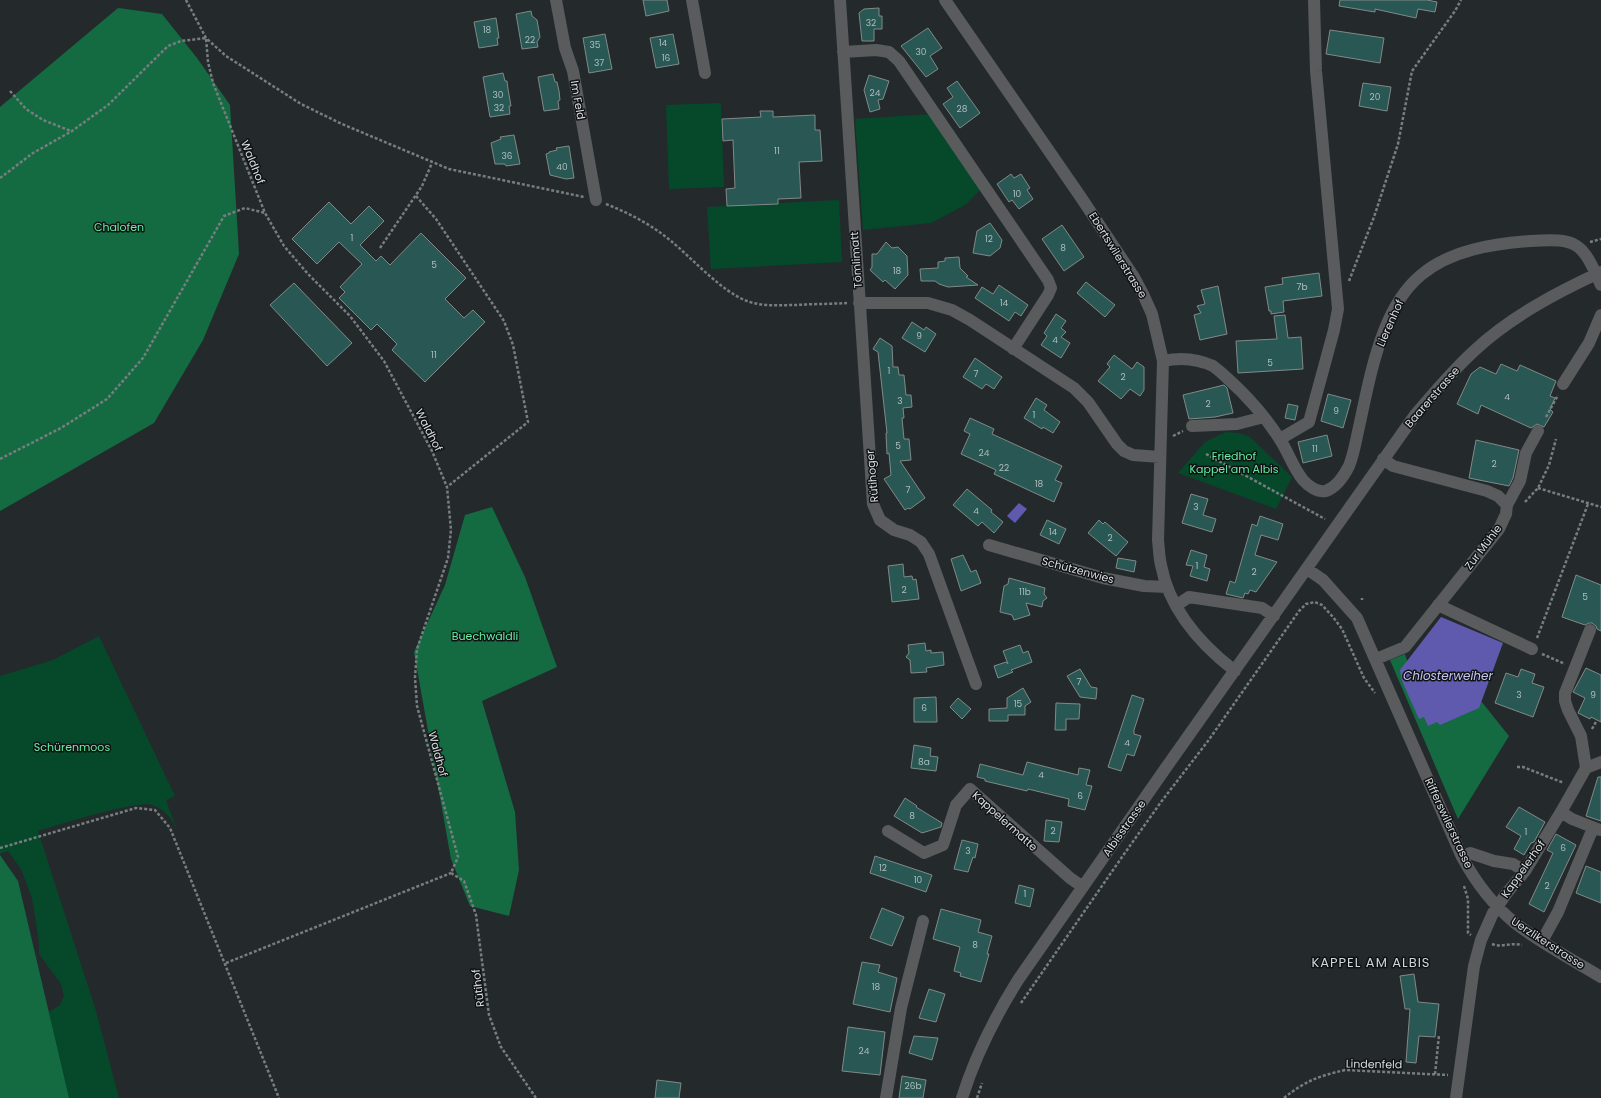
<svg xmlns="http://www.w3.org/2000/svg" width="1601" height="1098" font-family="Poppins,sans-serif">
<rect width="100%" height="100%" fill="#242a2c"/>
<path fill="#06482a" d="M721,103l3,84 -55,2 -3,-84z
M932,114l50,74 -17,17 -34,18 -68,7 -8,-111z
M839,200l3,62 -131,7 -4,-62z
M1226,432l13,1 11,4 42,40 -16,32 -98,-36 27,-31z
M99,636l76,160 -9,4 11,30c-5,-11 -12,-21 -25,-25 -16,-5 -93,20 -114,26l58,180 23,87h-52l-23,-83 16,-10 4,-9 -3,-12 -22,-30v-12l-7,-44 -11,-29 -13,-18 -8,3v-178l53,-16z"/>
<path fill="#146b42" d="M118,8l44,6 35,44 33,47 9,149 -36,86 -49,83 -154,88v-404z
M492,507l33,70 32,90 -75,34 33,111 4,58 -10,46 -39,-10 -19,-47 -37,-207 31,-67 20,-70z
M1405,654l18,61 58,-14 28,35 -51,83 -68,-159z
M0,855l18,26 51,217h-69z"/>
<path fill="#605aaf" d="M1019,503l8,6 -12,14 -8,-7z
M1441,617l62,26 -24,65 -39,17 -3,-3 -9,4 -4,-9 -5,2 -17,-38 -2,-11z"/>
<path fill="#295854" stroke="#818988" d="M643,0h24l2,11 -23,5z
M1340,0h87l10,2 -2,10 -17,-3 -2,9 -41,-9v3l-36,-6z
M879,8v8h3v13h-8v12h-12l-3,-28 5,-4z
M531,11l1,5 5,4 3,17 -3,5 1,5 -16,2 -6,-35z
M496,18l3,20h-2l1,7 -19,3 -5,-26z
M928,28l14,20 -12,8 8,13 -12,8 -25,-31z
M1330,30l54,8 -4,25 -54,-9z
M605,34l7,35 -23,4 -6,-35z
M673,34l6,30 -23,4 -6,-30z
M503,73l2,8h2l1,8 3,17h-2l1,8 -20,3 -7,-40z
M553,74l2,8h2l2,9 1,9 -2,1 1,8 -15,2 -6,-34z
M869,75l20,6 -6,18 -5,1 2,9 -10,3 -6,-22z
M957,81l23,32 -20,15 -17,-24 10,-7 -6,-9z
M1363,83l28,4 -4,24 -28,-5z
M760,111h13v6l42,-2v15h5l2,31 -23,1 2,36 -23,1v5l-51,2 -1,-17 9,-1 -2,-48 -10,1 -1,-22 39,-2z
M514,135l6,29 -14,2 -1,-2h-10l-4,-21 10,-4 -1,-2z
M569,146l5,32 -8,1 -16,-4 -4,-21 3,-1v-1l8,-2 -1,-2z
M1011,174l3,4 7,-4 9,14 -3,2 6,9 -14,10 -7,-9 -3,2 -12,-18z
M329,202l22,22 18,-18 15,15 -24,24 16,16 5,-5 9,9 31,-32 45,45 -21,21 19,19 9,-8 12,12 -60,60 -33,-32 5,-6 -20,-20 -6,6 -32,-32 6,-6 -5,-5 22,-23 -23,-22 -22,22 -25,-25z
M990,223l12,17 -2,8 -10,8 -17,-3 4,-22z
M1062,225l22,32 -20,14 -22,-32z
M886,242l6,6 6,-1 9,9 1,19 -13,14 -10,-9 -2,2 -13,-12 2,-3v-13h5z
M959,257l1,11 8,8 -2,1 12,8 -30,2 -9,-3 -4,-3h-14l-1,-12 18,-1v-6l7,-1v-3z
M1319,273l3,23 -39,5 1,11 -13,2v-3h-2l-4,-24 18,-3 -1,-6z
M1086,282l29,23 -10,12 -28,-24z
M294,283l58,60 -25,23 -57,-61z
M999,285l29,20 -7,11 -6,-4 -6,9 -34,-23 7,-11 11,7z
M1218,286l9,48 -27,6 -6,-25 7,-2 -4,-7 8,-2 -4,-14z
M1056,314l10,7 -5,7 5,4 -5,5 9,6 -9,15 -20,-13 6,-9 -3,-3z
M1285,315l3,23 13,-1 2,32 -65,4 -2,-32 41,-2 -3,-23z
M912,322l12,8 2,-3 10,7 -11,18 -23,-14z
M880,338l12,8 1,21h5l1,8h5l2,20h5l1,12 -9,1 1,10h-2l2,21h5l2,21 -11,1 25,37 -15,11 -2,-1 -3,2 -21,-31 7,-4 -2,-22 -2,1 -1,-21h1l-9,-81 -5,-3z
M1114,355l18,14 5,-7 7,5v23l-4,6 -10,-7 -9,10 -23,-18 12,-14 -3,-3z
M975,358l27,19 -8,12 -8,-5 -4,5 -19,-12z
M1501,364l16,7 3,-6 36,16 -6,15 5,2 -5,11 3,3 -9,15 -7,-3 -6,4 -50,-23 -3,9 -21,-10 14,-30 9,-7 16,7z
M1224,385l3,3 6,25 -18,4 -26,2 -6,-24z
M1328,394l23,6 -8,28 -22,-7z
M1036,398l11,7 -3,5 16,12 -7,11 -10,-6 -1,2 -18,-11z
M1288,404l10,2 -3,14 -10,-2z
M970,418l24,11 -2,5 70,32 -7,14 7,3 -8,19 -60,-28 2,-4 -35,-16 9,-20 -6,-3z
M1327,435l5,21 -29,7 -5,-21z
M1476,440l43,10 -6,28 -4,8 -40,-8z
M967,489l25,21 -1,2 12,10 -9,11 -12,-11 -4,4 -25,-21z
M1191,494l17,5 -5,16 13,4 -4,13 -30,-9z
M1260,516l23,8 -5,16 -17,-5 -6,20 22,7 -21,30 -6,-2 -2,4 -3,-1 -2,5 -17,-4 4,-13 5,2 17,-59 5,2z
M1047,520l19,9 -7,15 -19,-9z
M1099,520l4,4 2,-2 23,20 -12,14 -28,-23z
M1191,550l16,5 -3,12 6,2 -3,12 -17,-5 3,-10 -7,-1z
M963,555l8,17 5,-2 5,13 -20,8 -10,-32z
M1118,558l18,3 -2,11 -18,-4z
M903,564l1,13 8,-1 1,4 3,-1 3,20 -27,3 -4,-36z
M1576,575l25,10v46l-4,-2 -1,-3 -4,-3h-3l-4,2 -23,-8z
M1009,578l36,10 -1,6 3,4 -4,3 -1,6 -16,-4 4,12 -16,5 -2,-5 -12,-3 4,-26 4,-2z
M925,643l1,8 5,-1v3l12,-1 1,13 -18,3 1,4 -16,1 -1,-13 -4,-3 3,-4 -1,-8z
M1020,645l3,8 5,-2 4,11 -21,8 2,2 -15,6 -4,-12 12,-4 2,2 -5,-13z
M1586,668l15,7v47l-10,-5 -1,2 -12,-6 7,-15 -12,-6z
M1080,669l11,18 6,1 -1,11 -16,-2 -13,-21z
M1521,669l14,5 -3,9 12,4 -11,30 -38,-14 11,-30 12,4z
M1023,688l8,14 -6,4v9h-17v6h-19v-12l18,-1v-10z
M1132,695l12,4 -10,31v4l7,2 -7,20 -7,-2 -6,17 -13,-4z
M936,697l1,25h-23v-24z
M958,698l13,11 -9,10 -12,-12z
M1056,703l24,1 -1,15h-13v11h-11z
M914,745l17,3 -1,8 8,1 -2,14 -25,-3z
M1027,762l51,13 1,-7 11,2 -4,15 6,1 -7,24 -17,-4 1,-7 -41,-10 -1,2 -42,-10v-2l-8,-2 3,-13 43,11z
M1598,777h3v44l-15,-5z
M905,798l12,8 -1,1 26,16 -1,4 -19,6 -28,-17z
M1519,807l26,15 -11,20 -3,1 -7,12 -10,-6 7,-13 -15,-9z
M1046,820l16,2 -3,20 -15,-1z
M1556,834l20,11 -32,67 -15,-8 24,-51 -6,-3z
M962,840l16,4 -3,14 -2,-1 -5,15 -14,-3z
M875,856l57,19 -6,17 -56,-19z
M1586,866l15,6v31l-25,-10z
M1019,885l15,4 -4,18 -15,-4z
M882,908l22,9 -12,29 -22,-8z
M941,909l40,11 -3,12 14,4 -5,18h2l-8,28 -21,-6 1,-3 -7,-2 6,-24 -27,-8z
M862,962l18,3 -2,7 19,6 -7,34 -37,-8z
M1414,974l4,28 21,2 -4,33 -16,-1 -3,27 -10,-1 4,-53h-5l-5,-33z
M929,989l16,5 -9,28 -17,-4z
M848,1027l37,5 -5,43 -38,-4z
M914,1036l24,2 -6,22 -23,-7z
M902,1076l24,4 -3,18h-24z
M657,1080l24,3 -2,15h-24z"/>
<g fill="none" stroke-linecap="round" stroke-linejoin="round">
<path stroke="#787e80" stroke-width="2.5" stroke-dasharray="3 2" stroke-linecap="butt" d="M186,0l20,38 20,18 75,48 41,20 107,45 135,28
M10,91l16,18 17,11 28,11
M0,178l33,-25 39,-22 36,-26 60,-59 13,-5 25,-3 2,24 5,21 52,130 19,33 24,28 42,42 34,45 48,90 15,36 4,43 -3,28 -31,91 -2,29 2,28 41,151 -7,16
M416,196l20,23 68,102 9,24 15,77 -81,65
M606,204c23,9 46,21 65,37 23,19 50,50 76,60 16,6 32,4 48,4 17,-1 35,-1 52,-2
M1590,242l11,-3
M380,248l42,-62 10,-23
M1349,281l25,-64 24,-73 14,-73 43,-60 6,-11
M1546,417l12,-22
M1173,436l10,-5
M1206,454l119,65
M0,459l61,-31 46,-29 36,-41 81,-142 21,-8 20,5
M1538,488l63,19
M1525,502l13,-14 11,-23 7,-26
M1362,600v-2
M1537,638l51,-134
M1542,654l23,10
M1592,729l5,-9
M1517,767h6l41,16
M0,848l136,-40 19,2 15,18 109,270
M451,873l13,8 12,34 13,100 12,32 35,51
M1464,886l4,13v34l3,2
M1492,944c10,4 19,-2 30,1
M226,963l225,-90
M1021,1003l101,-146 39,-55 47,-61 91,-130 7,-7 9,-2 7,3 11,12 9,12 22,49 11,15
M1435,1074l4,-39
M977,1098l5,-15
M1284,1098c21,-17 35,-22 61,-28l103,5"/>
<path stroke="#595b5d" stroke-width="12" d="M556,0l9,48 8,23 23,129
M692,0l13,73
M840,0l33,504 7,16 14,10 16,5 11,7 8,12 47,130
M945,0l135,196 54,81 9,17 9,20 11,47 -5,179c1,8 1,17 3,25 8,43 39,79 74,106
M843,52l33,-2 13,2 10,9 149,219 3,8 -3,7 -35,54
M859,303h69l24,7 18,10 104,68 14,14 29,42 7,7 9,4 27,2
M1163,361c18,-4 33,-3 50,5 4,3 9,7 13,11 20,18 39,39 53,61 9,13 14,30 24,42 5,6 15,13 23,11 11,-4 18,-15 23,-25 5,-12 7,-26 10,-39 7,-32 13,-65 25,-96 8,-21 19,-41 37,-56 30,-25 71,-31 109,-34 48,-3 52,1 71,44
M1563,384l26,-41 12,-28
M1192,426l45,-2 27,-7
M1280,439l29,-17 25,-92 4,-21 -22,-238 -2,-71
M1383,459l10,7 94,25 11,5 9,9
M989,545l114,33 41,8 23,1
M1307,569l16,11 34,38 105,239c13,24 31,48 53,66 27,21 58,37 86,54
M1177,605l12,-8 73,11 12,8
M1438,605l94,44
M1376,659l29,-12 94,-118 7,-15 1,-9 13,-24 6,-28 12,-22
M1586,768l15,-6
M1561,812l11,7 28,11
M888,831l36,22 19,-8 13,-40 14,-16 100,89 13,9
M1462,857l8,-4 24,8 19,3 12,7
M1542,941l16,-29 35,-84
M886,1098l15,-90 22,-87
M962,1098c13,-42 33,-81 56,-118l147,-211 250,-354c19,-22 37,-44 59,-64 36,-34 82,-58 127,-79
M1456,1098l18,-132 7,-26 12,-27 13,-19 19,-23 36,-59 25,-44 -5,-32 -13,-26 -3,-9v-8l25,-63"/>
</g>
<g text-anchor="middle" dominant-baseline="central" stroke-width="3" stroke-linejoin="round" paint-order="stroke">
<g font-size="9" fill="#aebcbd">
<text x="871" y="23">32</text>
<text x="487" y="30">18</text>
<text x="530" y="40">22</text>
<text x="663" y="43">14</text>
<text x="595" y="45">35</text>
<text x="921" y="52">30</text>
<text x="666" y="58">16</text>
<text x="599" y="63">37</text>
<text x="875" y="93">24</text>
<text x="498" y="95">30</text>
<text x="1375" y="97">20</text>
<text x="499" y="108">32</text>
<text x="962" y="109">28</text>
<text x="777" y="151">11</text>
<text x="507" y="156">36</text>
<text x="562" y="167">40</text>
<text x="1017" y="194">10</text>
<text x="352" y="238">1</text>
<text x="989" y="239">12</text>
<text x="1063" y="248">8</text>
<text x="434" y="265">5</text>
<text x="897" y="271">18</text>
<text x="1302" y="287">7b</text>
<text x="1004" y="303">14</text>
<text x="919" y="336">9</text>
<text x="1055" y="340">4</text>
<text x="434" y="355">11</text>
<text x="1270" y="363">5</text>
<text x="889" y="371">1</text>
<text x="976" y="374">7</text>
<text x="1123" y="377">2</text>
<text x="1507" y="397">4</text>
<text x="900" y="401">3</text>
<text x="1208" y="404">2</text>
<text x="1336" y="411">9</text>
<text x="1034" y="415">1</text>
<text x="898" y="446">5</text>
<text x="1315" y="449">11</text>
<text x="984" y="453">24</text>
<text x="1494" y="464">2</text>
<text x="1004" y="468">22</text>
<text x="1039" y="484">18</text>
<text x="908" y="490">7</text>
<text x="1196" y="507">3</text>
<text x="976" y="511">4</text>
<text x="1053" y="532">14</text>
<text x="1110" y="538">2</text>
<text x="1197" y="566">1</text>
<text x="1254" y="572">2</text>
<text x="904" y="590">2</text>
<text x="1025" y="592">11b</text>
<text x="1585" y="597">5</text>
<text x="1079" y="682">7</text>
<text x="1519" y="695">3</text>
<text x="1593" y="695">9</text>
<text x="1018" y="704">15</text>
<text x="924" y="708">6</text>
<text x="1127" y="743">4</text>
<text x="924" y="762">8a</text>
<text x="1041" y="775">4</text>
<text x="1080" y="796">6</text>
<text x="912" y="816">8</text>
<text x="1053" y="831">2</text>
<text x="1526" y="832">1</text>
<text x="1563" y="848">6</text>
<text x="968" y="851">3</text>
<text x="883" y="868">12</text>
<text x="918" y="880">10</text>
<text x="1547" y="886">2</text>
<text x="1025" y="894">1</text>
<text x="975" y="945">8</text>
<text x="876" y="987">18</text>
<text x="864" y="1051">24</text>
<text x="913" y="1086">26b</text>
</g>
<g font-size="11" fill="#dadee0" stroke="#0f1213">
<text transform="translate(578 100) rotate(80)">Im Feld</text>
<text transform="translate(253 162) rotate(68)">Waldhof</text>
<text transform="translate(1118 255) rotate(58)">Ebertswilerstrasse</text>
<text transform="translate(856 260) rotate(-94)">Tömlimatt</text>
<text transform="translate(1390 323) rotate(-66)">Lierenhof</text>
<text transform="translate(1432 397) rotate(-49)">Baarerstrasse</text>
<text transform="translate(429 430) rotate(63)">Waldhof</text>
<text transform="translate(872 476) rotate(-95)">Rütihoger</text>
<text transform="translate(1483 547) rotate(-53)">Zur Mühle</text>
<text transform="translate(1078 570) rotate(15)">Schützenwies</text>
<text transform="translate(438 754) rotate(75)">Waldhof</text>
<text transform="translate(1005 821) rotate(42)">Kappelermatte</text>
<text transform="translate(1449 823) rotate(65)">Rifferswilerstrasse</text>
<text transform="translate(1124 828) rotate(-55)">Albisstrasse</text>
<text transform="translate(1523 869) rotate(-55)">Kappelerhof</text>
<text transform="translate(1548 943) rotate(33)">Uerzlikerstrasse</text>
<text transform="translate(478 988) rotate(-97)">Rütihof</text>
<text transform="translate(1374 1064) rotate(1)">Lindenfeld</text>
</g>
<g font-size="11" fill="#65efa5" stroke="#0f1213">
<text x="119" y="227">Chalofen</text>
<text x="1234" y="456">Friedhof<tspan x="1234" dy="13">Kappel am Albis</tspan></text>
<text x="485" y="636">Buechwäldli</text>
<text x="72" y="747">Schürenmoos</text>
</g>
<g font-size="12" font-style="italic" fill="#c3c5f3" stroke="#0f1213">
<text x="1448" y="675">Chlosterweiher</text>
</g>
<g font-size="13" letter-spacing="1" fill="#cfd7da" stroke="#0f1213">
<text x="1371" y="962">KAPPEL AM ALBIS</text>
</g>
</g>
</svg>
